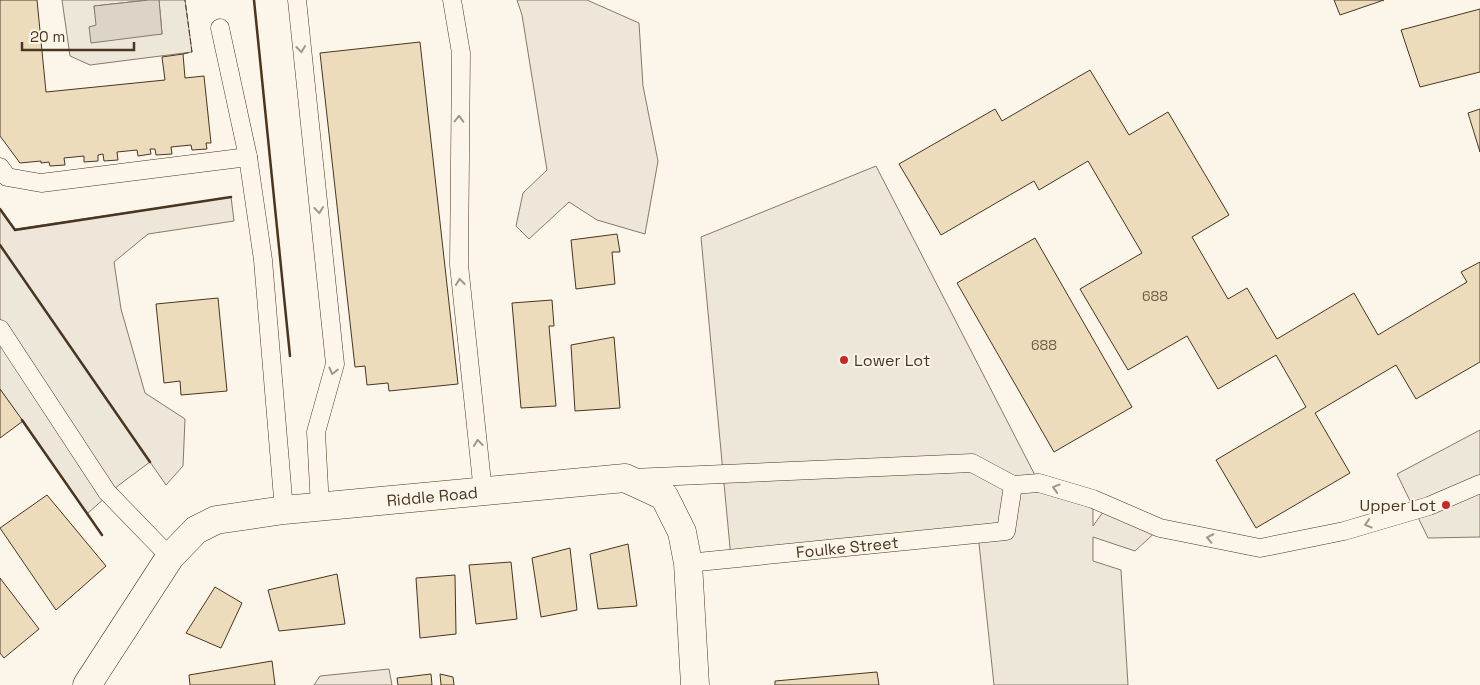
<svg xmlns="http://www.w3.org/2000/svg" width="1480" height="685" font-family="'Space Grotesk',sans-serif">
<rect width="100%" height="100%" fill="#fbf6e9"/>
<path fill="#ede6d9" stroke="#887966" d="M517,0h70l52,23 4,63 15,75 -13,73 -48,-14 -28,-18 -40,37 -13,-13 7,-33 24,-23 -25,-155z
M231,197l3,24 -86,13 -34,28 7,47 24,84 40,26 -2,47 -17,19 -166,-240v-36l15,20z
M389,669l3,16h-78l6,-9z"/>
<path fill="#ede7d9" stroke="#887966" d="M62,0h87l-55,6 3,20 -8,1 73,7 -3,-34h26l7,52 -102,13 -20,-9z
M876,166l163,317 54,16v27l15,-21 52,23 -25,23 -42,-14v24l28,9 7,115h-134l-16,-151 -247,24 -30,-321z
M0,245l150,217 -31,23 -32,29 -87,-125z
M1480,430v107l-52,1 -31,-64z"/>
<path fill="#dcd4c6" stroke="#887966" d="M149,0h10l3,34 -71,9 -2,-16 7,-2 -2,-19z"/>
<path fill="#ecdcbc" stroke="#4a3520" d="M0,0h37l9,92 119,-12 -3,-23 21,-3 2,24 19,-2 7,67h-5l1,6 -15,1 -1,-5 -20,2 1,7 -16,1 -1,-6h-5l1,5 -13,2 -1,-6 -20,2 1,8 -14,1 -1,-7 -5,1v6l-14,1v-6l-20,2 1,7 -15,1 -1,-4 -8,1v-2l-21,2 -20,-27z
M1334,0h50l-44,15z
M1480,9v63l-60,15 -19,-57z
M420,42l38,342 -69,7 -1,-8 -21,2 -2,-19 -10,1 -35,-314z
M1090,70l39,65 39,-23 61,103 -37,22 36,62 19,-11 30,51 77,-46 24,42 89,-53 -6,-10 19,-10v100l-64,37 -20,-34 -81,48 35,60 -94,55 -40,-68 90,-53 -30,-52 -58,34 -31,-53 -59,34 -48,-81 62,-36 -54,-92 -49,29 -5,-9 -93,54 -42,-71 96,-55 7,12z
M1480,109v43l-12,-39z
M617,234l3,18h-8l3,32 -39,5 -5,-49z
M1035,238l97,169 -78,45 -97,-169z
M218,298l9,93 -46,4 -1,-14 -16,2 -8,-79z
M552,300l2,26h-5l7,80 -35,2 -9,-105z
M614,337l6,71 -45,3 -4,-66z
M0,389l23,32 -23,17z
M47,495l59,71 -50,44 -56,-82z
M628,544l9,62 -39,3 -8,-55z
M570,548l7,62 -36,7 -9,-59z
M511,562l6,57 -41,5 -7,-59z
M337,574l8,50 -66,7 -11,-41z
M455,575l1,59 -36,4 -4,-60z
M0,578l39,51 -35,29 -4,-5z
M215,587l27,16 -21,45 -35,-15z
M272,661l3,24h-85l-1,-10z
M877,672l2,13h-104v-4z
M431,674l1,11h-34l-1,-7z
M440,674l13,3 1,8h-13z"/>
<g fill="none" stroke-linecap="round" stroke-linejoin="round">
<g stroke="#4a3520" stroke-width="19">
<g id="lane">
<path d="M297,0l38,364 -19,68 4,75"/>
<path d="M452,0l9,53 -2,212 24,227"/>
<path d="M220,28l28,129 15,103 21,250"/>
<path d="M0,167l7,10 34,6 207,-26"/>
<path d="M0,329l107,163 63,65"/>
<path d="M632,478l340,-15 41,22 26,-2 54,16 67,29 100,20 84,-17 85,-25 51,-22"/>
<path id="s1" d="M688,563l318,-32 7,-46"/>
</g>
</g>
<g stroke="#4a3520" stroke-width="29">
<g id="street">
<path id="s2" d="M87,685l83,-128 26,-27 20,-10 68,-10 341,-32 39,18 18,36 6,31 7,122"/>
</g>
</g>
<use href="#lane" stroke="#fbf6e9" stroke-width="18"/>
<use href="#street" stroke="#fbf6e9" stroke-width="28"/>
<path stroke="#4a3520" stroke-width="1" stroke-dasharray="6 2.5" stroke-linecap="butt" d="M183,54l9,-2 -7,-52"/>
<path stroke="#4a3520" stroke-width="2.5" d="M254,0l36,356
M0,209l15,21 216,-33
M0,245l150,217
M22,420l80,115"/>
</g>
<defs><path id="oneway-chevron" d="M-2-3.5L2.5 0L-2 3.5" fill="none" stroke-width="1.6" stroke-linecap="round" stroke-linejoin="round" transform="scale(1.25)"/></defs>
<g stroke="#a29684">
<use href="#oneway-chevron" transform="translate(301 49) rotate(84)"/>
<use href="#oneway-chevron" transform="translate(459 119) rotate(-89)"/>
<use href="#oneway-chevron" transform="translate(319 210) rotate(84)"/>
<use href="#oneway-chevron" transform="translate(460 282) rotate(-96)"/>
<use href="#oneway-chevron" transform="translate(333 371) rotate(104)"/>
<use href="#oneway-chevron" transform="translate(478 443) rotate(-96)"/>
<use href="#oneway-chevron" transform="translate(1056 488) rotate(-164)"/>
<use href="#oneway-chevron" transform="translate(1368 524) rotate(163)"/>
<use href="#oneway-chevron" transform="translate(1210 538) rotate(-168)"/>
</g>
<g fill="#c62828" stroke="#fbf6e9" stroke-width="2">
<circle cx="844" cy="360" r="5"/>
<circle cx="1446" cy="505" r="5"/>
</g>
<g text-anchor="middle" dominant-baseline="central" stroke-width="4" stroke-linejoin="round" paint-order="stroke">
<g font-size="14" fill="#725f47">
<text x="1155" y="296">688</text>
<text x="1044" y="345">688</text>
</g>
<g font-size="16" fill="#4a3520" stroke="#fbf6e9" text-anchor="start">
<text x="854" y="360">Lower Lot</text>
<text x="1436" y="505" text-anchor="end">Upper Lot</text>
</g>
<g font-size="16" fill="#4a3520" stroke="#fbf6e9">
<text stroke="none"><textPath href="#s2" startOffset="430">Riddle Road</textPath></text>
<text stroke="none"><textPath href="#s1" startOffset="160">Foulke Street</textPath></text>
</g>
</g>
<path d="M22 42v8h112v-8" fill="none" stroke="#4a3520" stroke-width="2.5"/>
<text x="30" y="42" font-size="15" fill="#4a3520" stroke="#fbf6e9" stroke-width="4" paint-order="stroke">20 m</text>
</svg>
